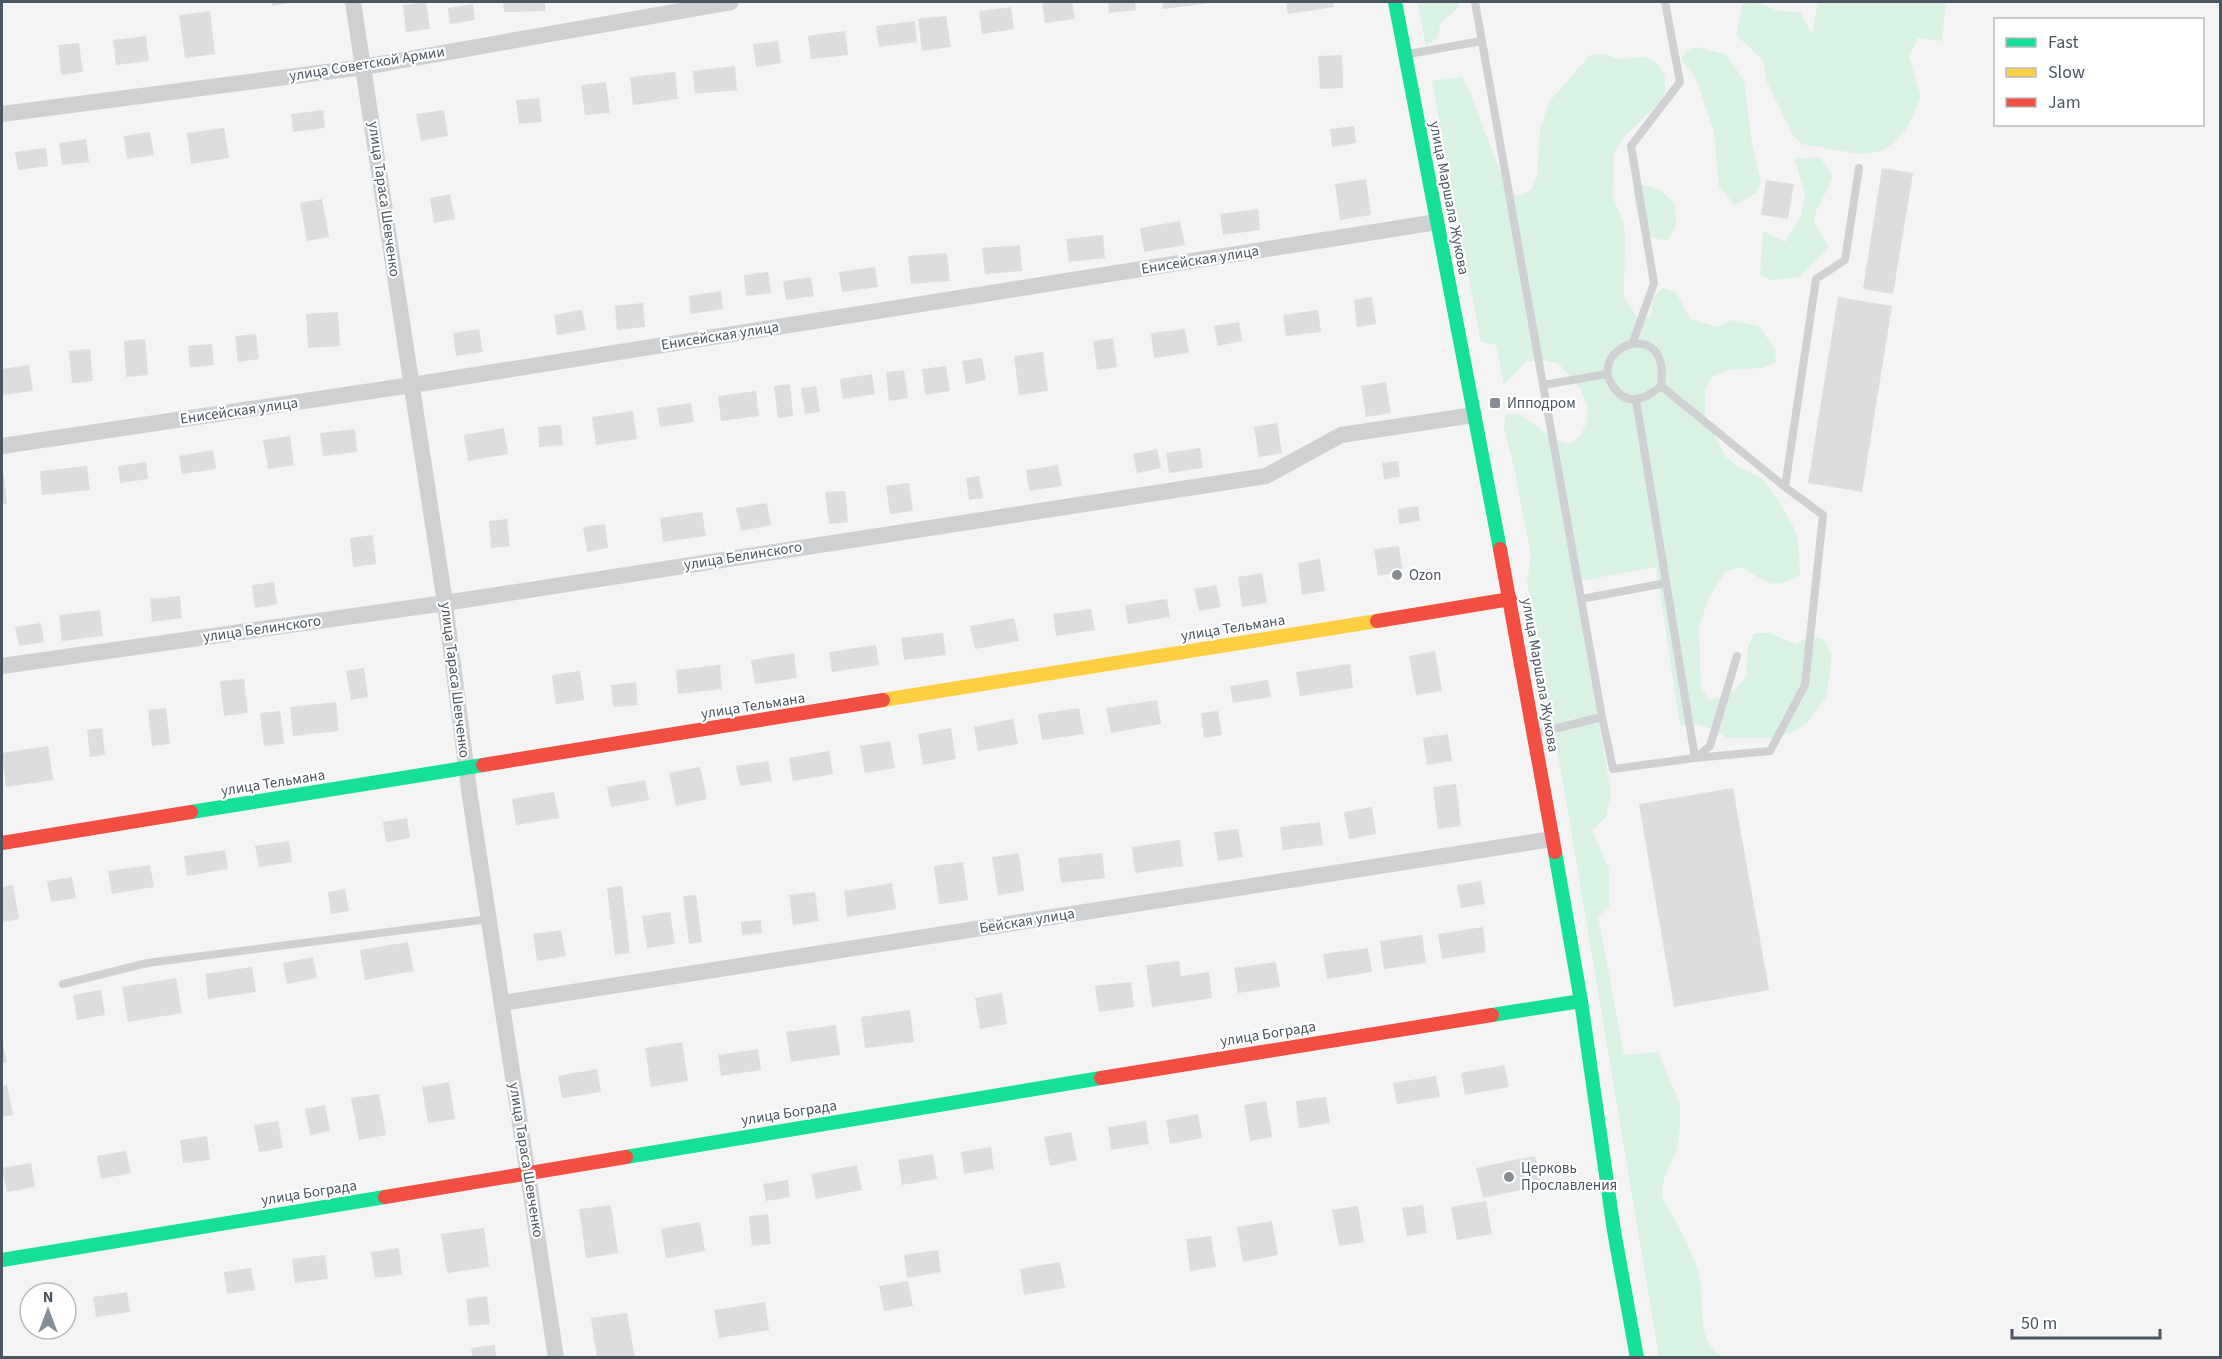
<svg xmlns="http://www.w3.org/2000/svg" width="2222" height="1359" font-family="'Source Sans 3',sans-serif">
<rect width="100%" height="100%" fill="#f4f4f4"/>
<path fill="#d9f2e3" d="M1417,2h43l-2,6 -17,15 -4,16 -11,7z
M1743,2h13l23,9 21,1 12,23 6,-33h128l-4,39 -24,-3 -9,19 12,40 -14,31 -16,17 -10,6 -22,3 -58,-10 -8,-9 -26,-53 -4,-22 -27,-25z
M1697,47l29,8 18,25 8,63 9,40 -5,10 -21,12 -16,-18 -5,-55 -18,-54 -15,-18 6,-10z
M1604,54l13,5 29,-2 12,7 7,12v16l-8,13 -35,34 -8,14 -1,44 11,27 1,14 -1,59 16,25 11,-7 2,-16 9,-11 14,4 14,27 27,8 13,-7 29,6 16,23 1,14 -15,5 -33,2 -15,6 -8,13v29l21,39 11,9 25,12 18,25 14,25 4,13 2,34c-27,16 -33,8 -58,-8l-16,4 -17,26 -10,30 2,62 9,11 14,-4 12,-7 10,-12 2,-31 7,-13h15l26,11 13,-8 14,3 8,13v15l-5,30 -20,27 -14,8 -16,6h-49l-14,-9 -17,-5 -16,1 -24,-158 -82,15 37,211 -5,24 -14,13 17,40v37l-11,9 26,139 35,-3c4,18 15,33 20,51 2,8 1,37 -2,46 -4,14 -15,26 -15,43 1,12 8,19 13,28 8,16 18,34 23,50 9,28 -6,74 27,87h-66l-92,-551 -40,-225 4,-25 -17,-89 -10,-39 2,-14h14l35,26 14,4 12,-9 6,-14v-16l-6,-15 -22,-26 -16,-4 -17,1 -22,24 -8,-40 -15,-3 -49,-261 30,-4 7,13 37,97 12,9 13,-6 6,-13 3,-47 9,-28 41,-47z
M1820,157l13,21 -17,33 -2,11 15,25 -29,30 -30,3 -10,-5 3,-44 22,11 16,-26 4,-21 -10,-36z
M1642,184l18,6 15,14 1,22 -8,14c-32,0 -30,-25 -35,-50z"/>
<path fill="#ddddde" d="M272,2h19v1l-19,3z
M426,2l4,27 -24,3 -3,-27z
M503,2h42v9l-41,1z
M1042,2h30l3,17 -30,4z
M1108,2h27l1,8 -27,3z
M1162,2h48v1l-47,6z
M1286,2h47l1,5 -46,7z
M473,4l2,16 -25,4 -2,-16z
M1011,7l3,22 -32,5 -3,-23z
M210,11l5,43 -30,4 -6,-43z
M946,16l5,31 -29,4 -4,-32z
M915,21l2,21 -38,5 -3,-21z
M845,31l3,24 -37,4 -3,-23z
M146,36l3,25 -33,4 -3,-25z
M778,41l3,22 -25,4 -3,-23z
M79,43l4,29 -22,3 -3,-30z
M1342,55l1,33 -23,1 -2,-33z
M735,66l2,24 -42,4 -2,-23z
M675,72l3,27 -45,6 -3,-28z
M606,82l4,31 -25,2 -4,-30z
M539,98l3,24 -23,2 -3,-24z
M323,110l2,18 -32,4 -2,-18z
M444,110l4,26 -27,5 -5,-27z
M1354,126l2,17 -24,4 -2,-18z
M224,128l5,30 -38,6 -4,-31z
M150,132l4,23 -27,4 -3,-23z
M86,139l3,23 -27,3 -3,-22z
M46,148l2,18 -30,4 -3,-18z
M1882,168l31,5 -20,121 -30,-5z
M1366,179l5,36 -31,5 -5,-36z
M1766,180l28,4 -6,35 -27,-4z
M450,194l5,25 -21,4 -4,-25z
M322,199l7,38 -22,4 -7,-38z
M1258,209l2,21 -37,5 -3,-21z
M1180,221l5,24 -41,7 -4,-24z
M1103,235l2,23 -36,4 -3,-23z
M1020,245l2,26 -37,3 -3,-26z
M947,253l3,28 -39,3 -3,-28z
M875,267l3,20 -36,5 -3,-20z
M768,272l3,21 -25,3 -2,-21z
M811,277l3,19 -28,4 -3,-19z
M721,291l2,18 -32,5 -2,-18z
M1372,297l4,27 -19,3 -3,-27z
M1838,297l54,9 -30,186 -54,-9z
M643,303l2,24 -28,3 -2,-24z
M582,310l4,20 -29,5 -3,-20z
M1318,310l3,22 -35,4 -3,-21z
M338,312l2,34 -32,2 -2,-34z
M1239,322l3,19 -24,5 -4,-20z
M479,329l4,23 -27,4 -3,-23z
M1185,329l4,24 -35,5 -3,-25z
M256,334l3,25 -21,3 -3,-26z
M1113,338l4,29 -20,3 -4,-29z
M145,339l3,36 -22,2 -2,-36z
M212,344l2,21 -24,2 -2,-21z
M90,349l3,32 -21,2 -3,-32z
M1043,352l5,39 -29,4 -5,-39z
M982,358l4,22 -20,4 -4,-23z
M29,365l4,26 -31,4v-26z
M946,366l4,25 -25,4 -3,-26z
M904,370l4,28 -19,3 -3,-29z
M872,374l3,20 -32,5 -3,-20z
M1386,382l5,31 -25,4 -5,-31z
M790,384l3,32 -15,2 -4,-32z
M816,386l4,26 -15,2 -4,-26z
M756,391l3,25 -38,5 -3,-25z
M691,403l3,19 -34,5 -3,-19z
M633,411l4,28 -41,6 -4,-28z
M1277,423l5,30 -23,4 -5,-30z
M561,425l2,20 -24,2 -1,-20z
M504,428l4,26 -40,7 -4,-26z
M355,429l2,23 -34,4 -3,-23z
M290,436l4,29 -26,4 -5,-29z
M1200,448l3,20 -34,5 -3,-20z
M1157,449l4,19 -24,5 -4,-19z
M213,450l3,19 -34,5 -3,-18z
M1398,461l2,16 -16,2 -2,-16z
M146,462l2,17 -28,4 -2,-17z
M1058,465l4,21 -33,5 -3,-21z
M87,466l3,24 -48,5 -2,-24z
M2,476h2l3,28 -5,1z
M979,476l4,22 -14,2 -3,-22z
M909,483l4,28 -23,3 -4,-28z
M845,491l3,31 -19,2 -4,-32z
M767,503l4,22 -30,6 -5,-23z
M1418,506l2,15 -21,3 -1,-15z
M702,512l4,24 -43,6 -3,-24z
M507,519l3,27 -19,2 -2,-27z
M605,524l3,24 -21,4 -4,-25z
M373,535l3,29 -23,3 -3,-29z
M1399,546l4,26 -25,4 -4,-27z
M1320,559l5,32 -23,4 -4,-32z
M1262,573l5,30 -25,4 -4,-30z
M274,582l3,22 -22,4 -3,-23z
M1216,585l5,22 -22,4 -5,-22z
M180,596l2,22 -30,4 -2,-23z
M1167,599l3,18 -42,7 -3,-19z
M1091,609l4,21 -39,6 -3,-22z
M100,610l3,26 -41,5 -3,-26z
M1014,618l5,23 -44,8 -5,-23z
M41,623l3,19 -25,4 -4,-19z
M943,633l3,22 -42,5 -3,-22z
M876,645l3,20 -47,7 -3,-20z
M1435,651l7,40 -26,4 -7,-39z
M794,653l3,25 -42,6 -4,-24z
M1350,664l3,24 -53,8 -4,-24z
M720,665l2,24 -44,5 -2,-24z
M364,668l4,29 -17,3 -5,-29z
M580,671l4,29 -28,4 -4,-29z
M244,679l4,34 -24,3 -4,-35z
M1268,680l3,17 -38,6 -3,-17z
M636,682l2,23 -25,2 -2,-22z
M1157,700l4,24 -50,9 -5,-25z
M336,702l3,29 -46,5 -3,-29z
M166,708l4,36 -18,2 -4,-36z
M1079,708l5,26 -42,6 -4,-26z
M280,711l4,33 -20,2 -4,-33z
M1218,711l4,24 -18,3 -3,-25z
M1013,719l5,25 -40,7 -4,-24z
M102,728l3,27 -15,2 -3,-27z
M951,728l5,31 -33,6 -5,-31z
M1448,734l4,27 -25,4 -4,-27z
M890,741l5,27 -30,5 -5,-27z
M48,746l5,34 -47,7 -4,-34z
M829,751l4,23 -40,7 -4,-23z
M768,761l4,20 -32,5 -4,-20z
M700,767l7,32 -31,7 -7,-33z
M645,780l4,20 -38,7 -4,-20z
M1456,784l5,42 -23,3 -5,-42z
M1733,788l36,202 -95,17 -35,-203z
M554,792l5,26 -43,7 -4,-26z
M1372,807l4,27 -27,5 -5,-27z
M407,818l3,20 -24,4 -3,-20z
M1320,822l3,23 -40,5 -3,-23z
M1238,829l5,28 -25,4 -4,-29z
M1180,840l3,26 -48,7 -3,-26z
M289,841l3,21 -33,5 -4,-21z
M225,850l3,19 -41,7 -3,-20z
M1019,853l5,38 -26,4 -6,-38z
M1102,853l3,25 -44,5 -3,-25z
M963,862l5,38 -29,4 -5,-38z
M150,865l4,22 -42,7 -4,-23z
M72,877l4,21 -25,4 -4,-21z
M1481,881l4,23 -24,4 -4,-23z
M892,883l4,26 -49,8 -3,-26z
M13,885l6,34 -17,3v-35z
M622,886l8,67 -15,2 -8,-67z
M345,889l4,22 -18,3 -3,-22z
M815,892l4,29 -26,4 -4,-30z
M696,895l6,47 -13,2 -6,-48z
M670,912l5,32 -28,4 -5,-32z
M761,920l1,13 -20,2 -1,-13z
M1483,927l3,25 -44,7 -4,-25z
M561,930l5,26 -29,5 -4,-27z
M1422,935l4,28 -42,6 -4,-28z
M408,942l6,29 -49,9 -5,-30z
M1368,948l4,24 -45,7 -4,-25z
M313,957l4,21 -30,6 -4,-21z
M1179,961l2,15 28,-4 3,26 -60,9 -6,-42z
M1276,962l4,25 -42,6 -4,-25z
M252,967l4,25 -48,7 -3,-25z
M176,978l6,35 -54,9 -6,-35z
M1131,982l3,25 -35,5 -4,-26z
M101,990l4,25 -28,5 -4,-25z
M1002,993l5,31 -27,5 -5,-31z
M910,1010l4,32 -49,6 -4,-31z
M836,1025l4,30 -49,7 -5,-30z
M2,1040l5,22 -5,1z
M682,1042l6,39 -37,6 -6,-39z
M758,1049l3,21 -40,6 -3,-21z
M1504,1065l5,22 -44,8 -4,-22z
M597,1069l4,23 -39,6 -4,-22z
M1436,1076l4,21 -43,7 -4,-21z
M449,1082l6,37 -27,4 -6,-36z
M7,1085l6,30 -11,2v-31z
M379,1094l7,41 -27,5 -8,-42z
M1326,1097l4,26 -31,5 -3,-27z
M1266,1101l6,36 -22,4 -6,-36z
M325,1105l5,26 -20,4 -5,-26z
M1198,1114l4,24 -32,6 -4,-24z
M278,1121l5,27 -24,4 -5,-27z
M1146,1121l3,23 -38,6 -3,-23z
M1071,1132l6,28 -27,6 -6,-29z
M207,1136l3,24 -27,3 -3,-23z
M991,1147l3,22 -30,5 -3,-22z
M126,1151l5,22 -30,6 -4,-23z
M933,1154l4,25 -35,6 -4,-25z
M1535,1156l6,30 -58,12 -7,-30z
M31,1163l4,24 -28,5 -5,-24z
M857,1165l5,25 -46,9 -5,-25z
M788,1180l2,17 -24,4 -3,-17z
M1486,1201l6,33 -35,6 -6,-33z
M611,1205l7,48 -32,5 -7,-49z
M1423,1205l4,28 -20,3 -5,-28z
M1358,1206l6,36 -25,4 -7,-36z
M768,1214l3,30 -19,2 -3,-30z
M1272,1221l6,34 -35,7 -6,-35z
M700,1222l5,29 -39,7 -5,-29z
M484,1228l5,39 -42,6 -6,-39z
M1211,1236l5,31 -26,4 -4,-32z
M399,1248l3,27 -27,3 -4,-26z
M938,1250l3,22 -34,6 -3,-23z
M325,1255l3,24 -33,4 -3,-24z
M1060,1262l5,26 -41,7 -4,-26z
M251,1268l4,22 -28,4 -3,-22z
M908,1281l5,25 -29,5 -5,-25z
M127,1292l3,20 -34,5 -3,-20z
M487,1296l3,28 -21,2 -3,-27z
M765,1302l4,28 -50,8 -5,-28z
M627,1313l8,45h-38l-6,-40z
M495,1345l1,13h-23l-2,-10z"/>
<g fill="none" stroke-linecap="round" stroke-linejoin="round">
<path stroke="#ced0d2" stroke-width="8" d="M1475,2l127,715
M1408,54l74,-13
M1633,342l21,-59 -23,-137 49,-64 -15,-80
M1543,385l64,-11c1,-4 1,-10 3,-14 10,-19 40,-24 49,-2 4,9 3,19 2,28 -23,20 -43,18 -54,-12
M1661,386l124,101
M1636,400l59,358 75,-7 35,-66 18,-170 -38,-28 31,-208 29,-19 14,-92
M1581,599l85,-16
M1537,733l65,-16 11,52 82,-11 15,-12 27,-90
M63,984l84,-21 342,-44"/>
<path stroke="#ced0d2" stroke-width="16" d="M353,2l92,601 25,194 86,561
M2,114l362,-47 367,-65
M2,446l410,-61 1025,-163
M2,666l443,-63 821,-127 75,-41 133,-20
M502,1003l1050,-164"/>
<path stroke="#16e098" stroke-width="14" d="M1395,2l105,547
M191,812l292,-47
M1555,852l26,149 33,230 23,127
M1492,1015l89,-14
M626,1157l475,-79
M2,1260l383,-63"/>
<path stroke="#ffcf43" stroke-width="14" d="M883,700l494,-79"/>
<path stroke="#f24e42" stroke-width="14" d="M1500,549l55,303
M1377,621l133,-22
M483,765l400,-65
M2,843l189,-31
M1101,1078l391,-63
M385,1197l241,-40"/>
</g>
<g fill="#868d94" stroke="#fff" stroke-width="2">
<rect x="1489" y="397" width="12" height="12" rx="3"/>
<circle cx="1397" cy="575" r="6"/>
<circle cx="1509" cy="1177" r="6"/>
</g>
<g text-anchor="middle" dominant-baseline="central" stroke-width="4.5" stroke-linejoin="round" paint-order="stroke">
<g font-size="15" fill="#4a5661" stroke="#fff">
<text transform="translate(367 64) rotate(-9)">улица Советской Армии</text>
<text transform="translate(1449 198) rotate(79)">улица Маршала Жукова</text>
<text transform="translate(384 199) rotate(82)">улица Тараса Шевченко</text>
<text transform="translate(1200 260) rotate(-9)">Енисейская улица</text>
<text transform="translate(720 336) rotate(-9)">Енисейская улица</text>
<text transform="translate(239 411) rotate(-8)">Енисейская улица</text>
<text transform="translate(743 556) rotate(-9)">улица Белинского</text>
<text transform="translate(1233 628) rotate(-9)">улица Тельмана</text>
<text transform="translate(262 629) rotate(-8)">улица Белинского</text>
<text transform="translate(1540 675) rotate(80)">улица Маршала Жукова</text>
<text transform="translate(455 680) rotate(83)">улица Тараса Шевченко</text>
<text transform="translate(753 706) rotate(-9)">улица Тельмана</text>
<text transform="translate(273 783) rotate(-9)">улица Тельмана</text>
<text transform="translate(1027 921) rotate(-9)">Бейская улица</text>
<text transform="translate(1268 1034) rotate(-9)">улица Бограда</text>
<text transform="translate(789 1113) rotate(-9)">улица Бограда</text>
<text transform="translate(526 1160) rotate(81)">улица Тараса Шевченко</text>
<text transform="translate(309 1193) rotate(-9)">улица Бограда</text>
</g>
<g font-size="15" fill="#4a5661" stroke="#fff" text-anchor="start">
<text x="1507" y="403">Ипподром</text>
<text x="1409" y="575">Ozon</text>
<text x="1521" y="1168">Церковь<tspan x="1521" dy="17">Прославления</tspan></text>
</g>
</g>
<rect width="2222" height="1359" fill="none" stroke="#4a5661" stroke-width="6"/>
<rect x="1994" y="18" width="210" height="108" fill="#ffffff" stroke="#b7bbc0" stroke-width="1.5"/>
<rect x="2006" y="38" width="30" height="9" fill="#16e098" stroke="#b7bbc0" stroke-width="1.5"/>
<text x="2048" y="48" font-size="18" fill="#4a5661">Fast</text>
<rect x="2006" y="68" width="30" height="9" fill="#ffcf43" stroke="#b7bbc0" stroke-width="1.5"/>
<text x="2048" y="78" font-size="18" fill="#4a5661">Slow</text>
<rect x="2006" y="98" width="30" height="9" fill="#f24e42" stroke="#b7bbc0" stroke-width="1.5"/>
<text x="2048" y="108" font-size="18" fill="#4a5661">Jam</text>
<g transform="translate(48 1311)"><circle r="28" fill="#ffffff" stroke="#b7bbc0" stroke-width="1.5"/>
<path d="M0-4.5L10 22L0 15L-10 22Z" fill="#868d94"/>
<text y="-9" font-size="16" font-weight="bold" text-anchor="middle" fill="#4a5661">N</text>
</g>
<path d="M2012 1329v9h148v-9" fill="none" stroke="#4a5661" stroke-width="3"/>
<text x="2021" y="1329" font-size="18" fill="#4a5661" stroke="#ffffff" stroke-width="4.5" paint-order="stroke">50 m</text>
</svg>
